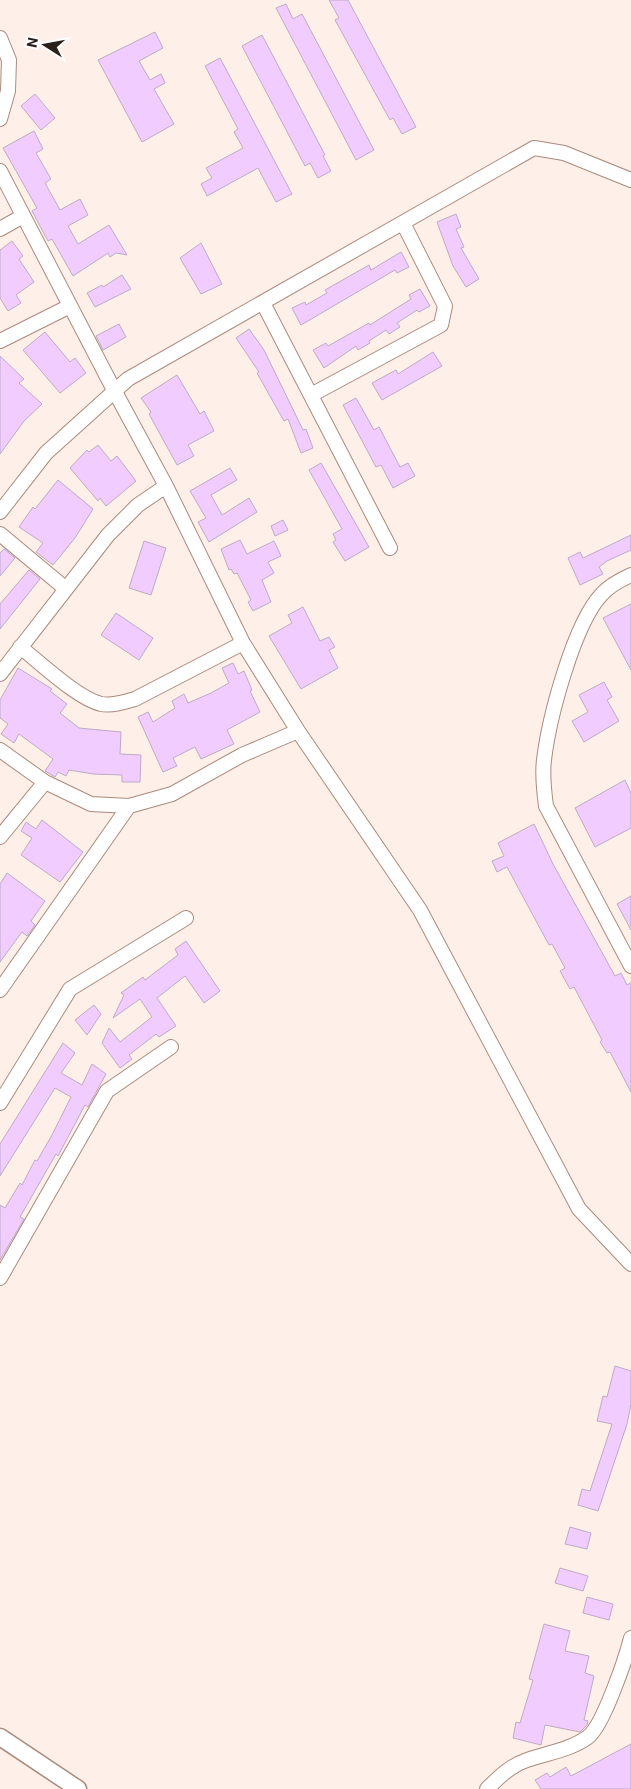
<svg xmlns="http://www.w3.org/2000/svg" width="631" height="1789" font-family="Roboto,sans-serif">
<rect width="100%" height="100%" fill="#fef0e9"/>
<path fill="#f0cdfe" stroke="#beaac5" d="M329,0h19l68,127 -14,7 -9,-16 -3,2 -55,-100 4,-2z
M286,4l7,15 9,-5 72,136 -18,10 -80,-152z
M155,32l8,16 -24,13 11,19 11,-6 4,9 -11,6 20,35 -32,18 -44,-82z
M262,35l63,120 -2,1 8,15 -13,7 -8,-15 -5,3 -63,-120z
M220,58l72,136 -16,8 -18,-34 -51,28 -6,-12 11,-6 -6,-10 37,-20 -9,-16 4,-3 -33,-63z
M35,94l20,24 -14,12 -20,-24z
M34,131l9,18 -7,4 15,26 -6,4 15,27 20,-11 8,16 -20,11 10,18 31,-19 18,30 -11,-2 -6,4 -2,-4 -35,23 -21,-37 -4,2 -16,-30 5,-3 -34,-60z
M456,214l5,13 -5,2 8,18 -3,1 18,31 -13,8 -13,-21 -16,-44z
M12,241l11,15 -4,3 15,23 -18,13 5,8 -13,8 -8,-13v-48z
M201,243l21,41 -21,10 -21,-36z
M401,252l8,15 -12,6 -2,-3 -94,55 -9,-17 13,-6 1,3 21,-12 -2,-3 44,-25 2,5z
M122,275l9,14 -36,18 -8,-14 15,-8 1,2z
M420,289l10,17 -11,6 -2,-2 -20,13 3,4 -11,7 -3,-4 -17,11 1,2 -12,7 -2,-4 -32,22 -11,-18 13,-7 2,3 41,-23 1,2 41,-26 -2,-4z
M119,324l7,13 -23,13 -7,-14z
M249,329l15,21 39,80 3,-1 7,19 -12,5 -13,-34 -4,2 -27,-48 2,-1 -23,-34z
M45,332l25,30 5,-4 11,15 -26,20 -37,-43z
M433,352l9,14 -60,34 -10,-17 24,-13 2,4z
M0,356l24,23 -5,4 23,21 -18,17 -24,33z
M177,375l23,39 4,-3 10,20 -26,14 6,11 -17,9 -28,-51 2,-2 -10,-14z
M356,398l18,32 5,-3 21,40 8,-4 7,13 -22,12 -12,-23 -5,2 -33,-62z
M98,445l13,16 6,-5 19,25 -30,25 -6,-8 -2,3 -28,-33 17,-18 2,2z
M321,463l48,84 -24,14 -12,-19 3,-2 -3,-6 9,-5 -33,-59z
M230,468l7,12 -26,15 11,20 27,-17 8,14 -48,30 -11,-20 8,-4 -16,-27z
M58,480l35,29 -18,29 -22,27 -17,-13 7,-9 -24,-16 14,-20 2,2z
M283,520l5,10 -13,6 -4,-10z
M631,535v15l-24,11 -8,6 4,7 -23,11 -12,-27 12,-6 3,6z
M240,540l7,14 27,-13 7,15 -13,6 6,11 -12,7 9,22 -18,9 -5,-9 3,-2 -14,-27 -3,1 -3,-5 -2,1 -8,-21z
M144,541l22,7 -15,47 -22,-7z
M4,549l11,9 -15,18v-23z
M29,570l11,9 -40,50v-25z
M631,604v66l-28,-52z
M303,607l17,34 9,-4 6,10 -6,3 9,18 -37,21 -32,-53 23,-13 -4,-8z
M116,613l37,25 -14,22 -38,-25z
M233,663l5,11 6,-3 8,19 -2,1 10,21 -33,18 7,14 -33,15 -6,-12 -22,11 4,8 -14,6 -25,-55 10,-5 5,10 22,-14 -3,-7 12,-7 4,9 23,-10 18,-10 -7,-15z
M18,668l34,21 -2,2 17,13 -7,9 19,15 42,4 -1,22 21,1 -1,27h-18v-7l-29,-1 -24,-4 -3,6 -8,-4 -3,5 -10,-6 8,-12 -34,-25 -5,9 -13,-9 7,-10 -8,-6v-18z
M604,682l8,15 -5,3 12,21 -35,21 -12,-21 16,-9 -9,-17z
M625,780l6,13v35l-36,19 -20,-39z
M42,820l41,32 -23,30 -39,-27 11,-17 -11,-7 5,-9 10,7z
M534,824l19,40 62,112 6,-3 6,12 4,-2v109l-21,-40 -3,1 -7,-11 2,-2 -28,-53 -4,2 -10,-18 5,-3 -13,-24 -3,1 -42,-78 -10,5 -5,-11 12,-5 -6,-13z
M7,873l38,28 -14,20 4,4 -8,11 -5,-4 -22,30v-78z
M631,896v34l-14,-26z
M186,941l34,50 -16,12 -19,-27 -28,22 19,28 -17,11 -3,-3 -27,21 3,4 -12,9 -18,-25 7,-15 11,14 32,-25 -12,-18 -27,19 11,-23 -3,-2 22,-16 2,3 33,-25 -3,-6z
M94,1005l7,9 -14,21 -12,-15z
M63,1043l12,10 -14,20 21,12 10,-21 14,10 -18,33 -3,-2 -27,51 -2,-2 -36,63 4,2 -24,41v-55l5,3 15,-25 2,2 13,-25 2,1 15,-26 19,-38 -16,-9 -55,88v-32z
M615,1366l16,5v33l-4,20 -29,87 -20,-6 4,-16 8,2 22,-67 -15,-3 6,-25 4,1z
M570,1527l21,6 -4,16 -22,-5z
M560,1568l28,8 -5,15 -28,-8z
M587,1597l26,7 -4,16 -26,-7z
M544,1624l26,7 -5,20 24,5 -4,17 9,3 -10,44 4,1 -1,4 -7,7 -35,-7 -4,20 -28,-7 3,-16 4,1 13,-43 -4,-1z
M631,1744v45h-90l-6,-9 12,-7 3,4 16,-10 5,9z"/>
<g fill="none" stroke-linecap="round" stroke-linejoin="round">
<g stroke="#aa8a7c" stroke-width="16">
<path id="minor" d="M0,38l9,22 -1,31 -8,28
M0,171l114,219 52,96 77,157 55,88 122,179 159,299 52,55
M0,229l23,-13
M263,303l127,245
M0,341l70,-35
M311,395l130,-70 4,-19 -42,-83
M0,512l46,-59 82,-74 406,-231 30,5 67,27
M0,534l66,55
M631,575c-11,5 -21,10 -29,19 -28,29 -53,124 -58,166 -2,15 0,31 2,46l85,160
M20,647c21,16 57,51 81,57 11,2 24,-2 34,-5l108,-56
M0,674l108,-139 30,-30 28,-19
M0,750l45,32 46,22 38,2 43,-12 70,-39 56,-24
M0,837l45,-55
M0,990l129,-184
M0,1103l70,-114 116,-71
M0,1278l107,-187 64,-44
M487,1789c12,-12 23,-23 40,-29 20,-7 43,-10 61,-23 15,-11 38,-79 43,-99"/>
</g>
<g stroke="#aa8a7c" stroke-width="19">
<path id="tertiary" d="M0,1737l78,52"/>
</g>
<use href="#minor" stroke="#fff" stroke-width="14"/>
<use href="#tertiary" stroke="#fff" stroke-width="16"/>
</g>
<g transform="translate(45 45) rotate(281)" stroke="#ffffff" stroke-width="4" paint-order="stroke">
<path d="M0-4L9 19L0 12L-9 19Z" fill="#2c201a"/>
<text y="-8" font-size="14" font-weight="bold" text-anchor="middle" fill="#2c201a">N</text>
</g>
</svg>
